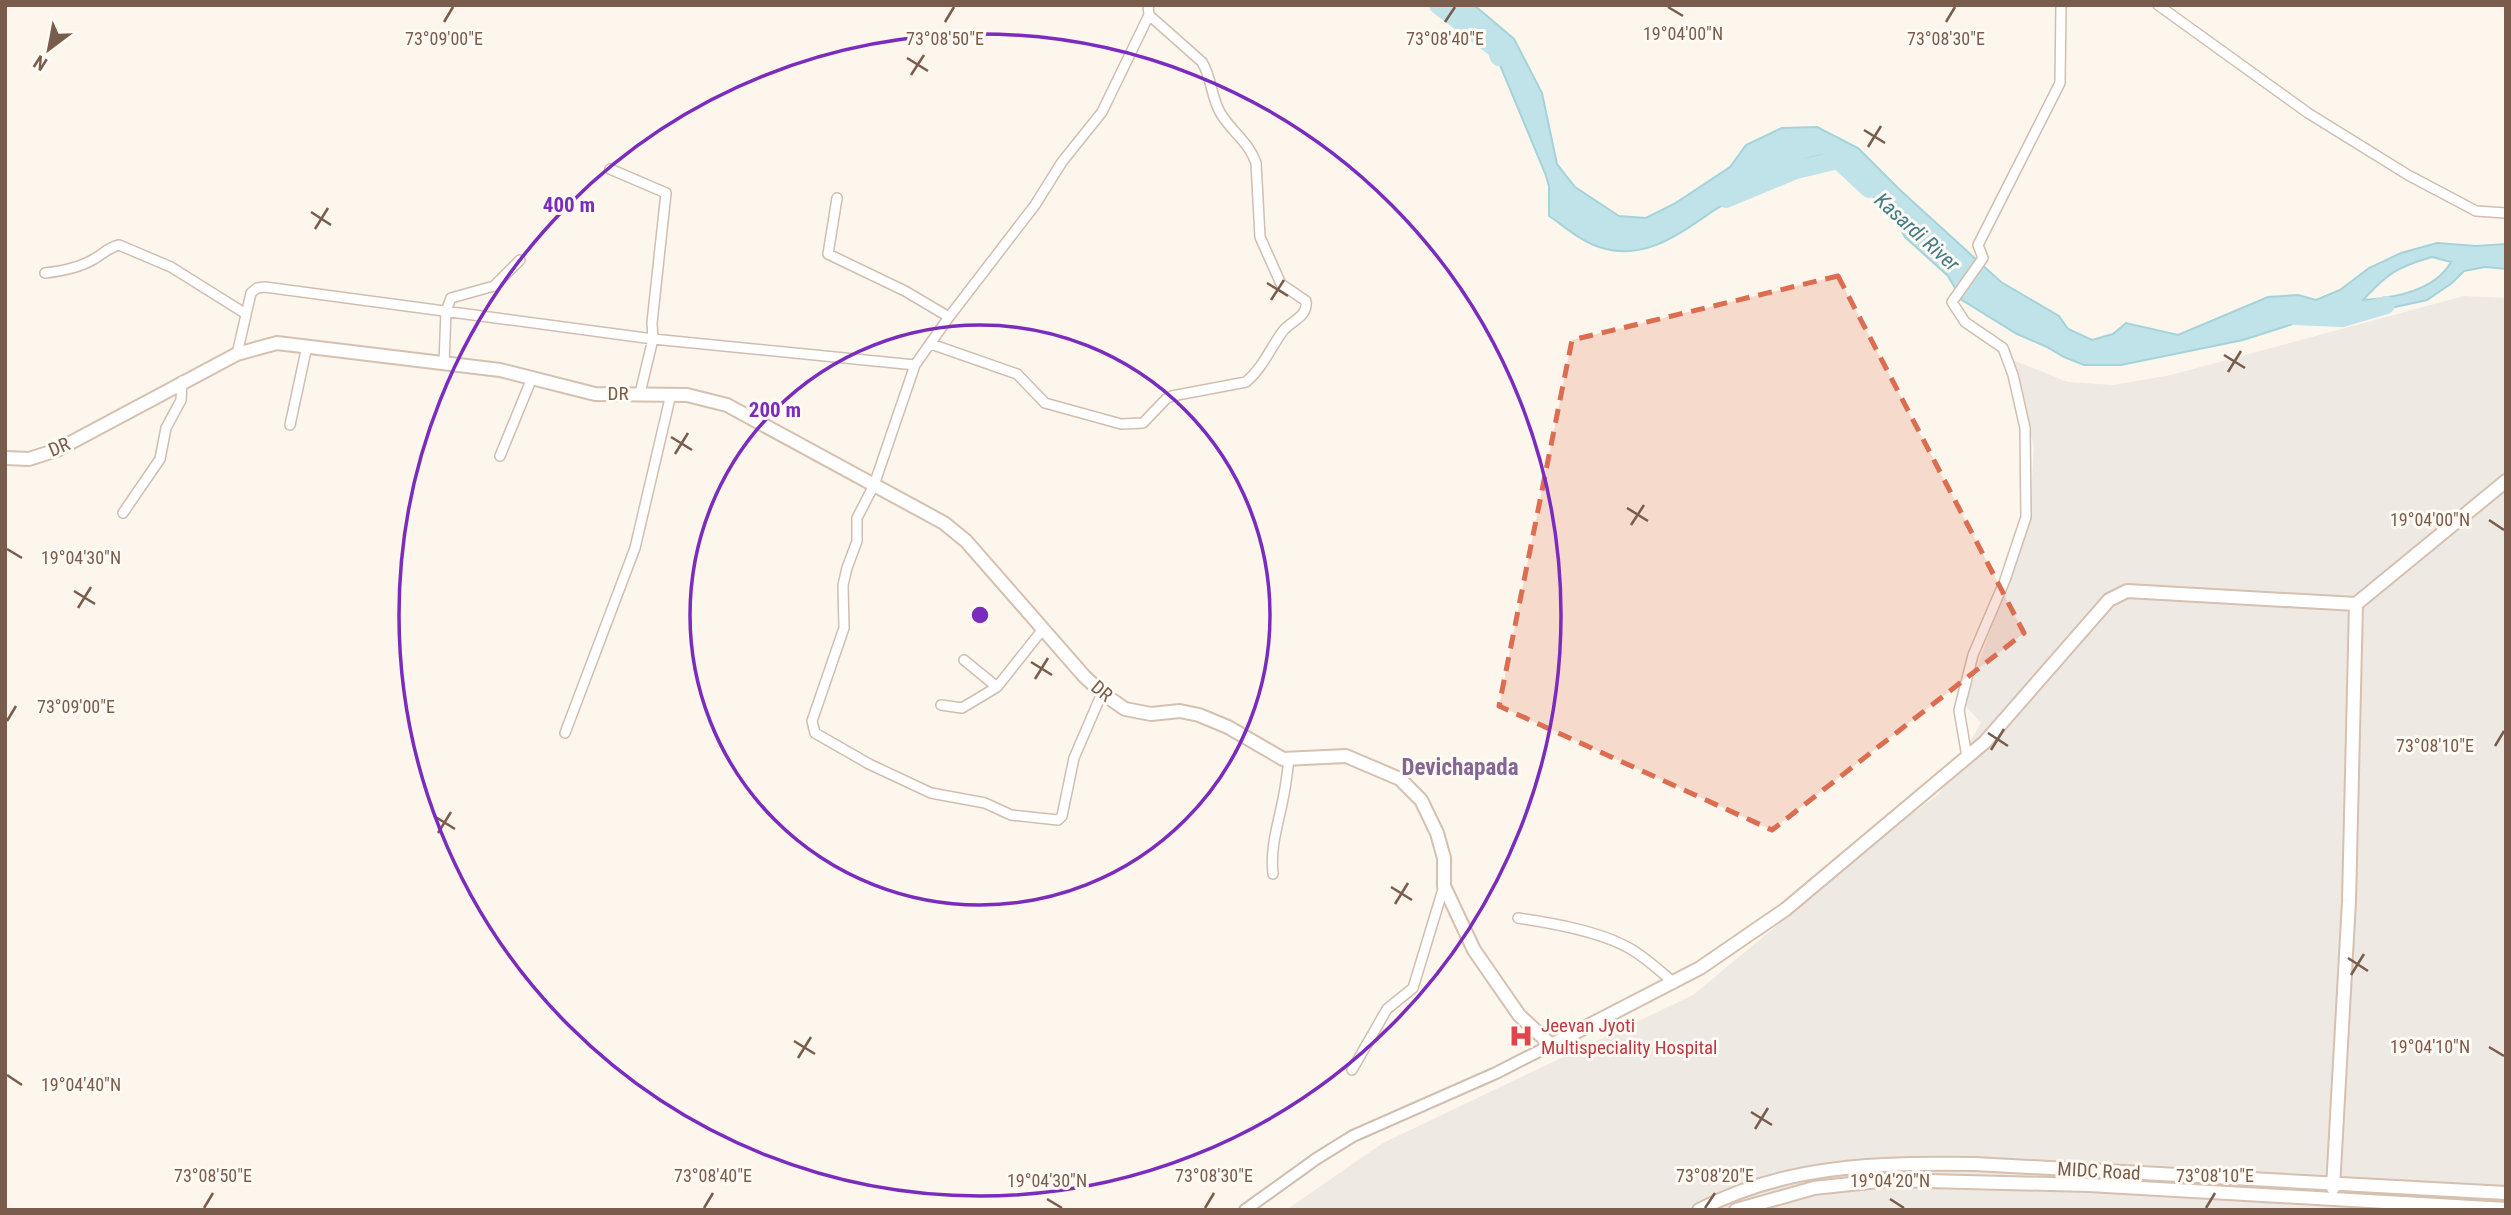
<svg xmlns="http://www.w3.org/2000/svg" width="2511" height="1215" font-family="'Roboto Condensed',sans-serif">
<rect width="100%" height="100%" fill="#fdf6ec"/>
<path fill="#efe9e4" d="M2464,296l42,2v912h-1220l97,-67 310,-148 208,-173 38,-28 42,-71 -17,-19 65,-180 5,-76 -21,-88 55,22 46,3 57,-10z"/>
<path fill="#bfe3e8" stroke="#a5d3da" stroke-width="2" fill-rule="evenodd" d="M1431,5h43l40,34 28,54 15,71 18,23 44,29 27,2 28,-14 56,-37 16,-22 36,-17 35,-1 41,21 42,42 101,92 58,34 9,13 24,11 21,-6 13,-11 52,12 90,-38 30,-2 18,5 24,-10 29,-22 32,-15 36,-10 39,3 30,-2v25l-21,-2 -21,4 -12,12 -25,17 -46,10 -63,6 -75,24 -122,25h-37l-20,-8 -17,-10 -30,-13 -55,-34 -14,-24 -43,-39 -10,-18 -41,-42 -14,-21c-27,-4 -38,5 -61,17 -22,12 -44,24 -66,38 -34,23 -69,51 -114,36 -17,-5 -35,-21 -50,-31v-30l-4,-13 -45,-108 -19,-29zM2432,257l19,5c-16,29 -57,36 -88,38 25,-27 34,-33 69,-43z"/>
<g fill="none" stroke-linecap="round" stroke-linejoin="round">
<path stroke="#bfe3e8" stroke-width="18" d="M1438,5l58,44 3,8
M1726,199l70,-29 42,-10 31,29
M2294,316l48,2 44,-13"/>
<g stroke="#d1beb0" stroke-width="12">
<path id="minor" d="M2158,5l150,108 100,62 68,36 30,2
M610,169l56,24 -14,130 1,16 -13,54
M837,198l-9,56 77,37 44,26
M45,273c18,-2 34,-5 49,-14 9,-5 15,-12 25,-14l52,22 75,47
M931,344l86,30 28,29 76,21 22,-1 23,-24 6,-3 74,-14c16,-13 25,-35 37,-51 9,-11 25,-14 23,-30l-25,-17 -21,-47 -4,-74c-7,-21 -24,-31 -35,-49 -10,-16 -9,-36 -19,-52l-53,-47
M237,354l14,-61 6,-5 8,-1 388,52 262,26
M444,363l2,-52 5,-13 43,-12 26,-26
M290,425l17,-79
M500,456l32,-78
M123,513l37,-54 6,-31 15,-28 1,-19
M964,660l33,27
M1102,693l-28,65 -12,58 -4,4 -47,-5 -26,-12 -54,-10 -62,-29 -54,-31 -3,-12 32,-93 -1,-43 4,-17 10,-27v-23l17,-33 41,-120 34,-48 86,-112 27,-43 40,-50 47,-97 -1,-10
M941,705l21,3 35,-21 46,-58
M565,733l70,-185 36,-154
M1967,757l-8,-47 14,-55 32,-75 21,-63 -1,-89 -12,-53 -10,-27 -38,-26 -13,-20 31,-44 -5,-13 82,-162 1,-78
M1273,874c-3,-27 5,-49 10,-75 3,-13 4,-26 6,-39
M1518,918c34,5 81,13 111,30 16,9 30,22 44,34
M1352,1070l35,-61 26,-21 31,-102"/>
</g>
<g stroke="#d1beb0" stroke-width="14">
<path id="tertiary" d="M1245,1210l71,-51 37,-23 143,-63 55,-28"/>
</g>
<g stroke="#d6c0b0" stroke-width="16">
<path id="secondary" d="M5,458l24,1 28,-9 180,-96 40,-11 223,27 95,24 92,1 40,10 217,118 22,18 118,135 18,17 23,16 26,5 29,-3 19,4 29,12 55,32 63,-3 54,23 21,21 16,33 7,25v28l30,64 45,65 32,30 149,-77 86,-59 199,-167 124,-142 18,-9 229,13 150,-123
M2333,1188l16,-287 7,-297
M1699,1210c87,-46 180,-47 276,-46l531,29
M1736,1210l78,-22 74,-8 201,5 417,24"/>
</g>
<use href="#minor" stroke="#fff" stroke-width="9"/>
<use href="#tertiary" stroke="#fff" stroke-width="10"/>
<use href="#secondary" stroke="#fff" stroke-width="12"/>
</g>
<path fill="#dc6d51" fill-opacity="0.2" stroke="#dc6d51" stroke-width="5" stroke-dasharray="14 9" stroke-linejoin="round" d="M1838,276l186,357 -252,197 -273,-124 73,-366z"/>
<path fill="none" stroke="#7a5c4d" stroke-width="2.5" d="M1668,7l15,9M444,22l9,-15M945,22l9,-15M1445,22l10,-15M1946,22l9,-15M907,58l21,13M911,75l13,-20M1864,130l21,13M1868,147l13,-21M311,212l20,13M315,229l13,-21M1267,283l21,13M1271,300l13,-20M2224,355l21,13M2228,372l13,-21M671,437l21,13M675,454l13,-21M1627,508l21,13M2489,520l15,10M1631,525l13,-20M7,549l15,9M74,591l21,13M78,608l13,-21M1031,662l21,13M1035,679l13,-21M7,721l9,-15M1988,733l20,13M2495,746l9,-15M1991,750l13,-21M434,816l21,13M438,833l13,-21M1391,887l21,13M1395,904l13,-21M2348,958l20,13M2351,975l13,-21M794,1041l21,13M2489,1047l15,9M798,1058l13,-21M7,1075l15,10M1751,1112l21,13M1755,1129l13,-21M1047,1199l15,9M1890,1199l14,9M204,1208l9,-15M704,1208l9,-15M1205,1208l9,-15M1705,1208l10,-15M2206,1208l9,-15"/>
<g fill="none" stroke="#7b2cbf" stroke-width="3.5">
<circle cx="980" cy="615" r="290"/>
<circle cx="980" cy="615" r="581"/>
</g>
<defs>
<g id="hospital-bare" transform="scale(1.89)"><path d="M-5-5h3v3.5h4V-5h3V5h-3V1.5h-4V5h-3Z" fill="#e0444e" stroke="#fffaf3" stroke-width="2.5" paint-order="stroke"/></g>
</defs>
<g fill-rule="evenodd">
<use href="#hospital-bare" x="1521" y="1036"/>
</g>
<g text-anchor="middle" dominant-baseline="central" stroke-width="6" stroke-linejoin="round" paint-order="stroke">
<g font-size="19" fill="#7a5c4d" stroke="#fffaf3">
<text x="618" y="393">DR</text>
<text transform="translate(59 447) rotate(-23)">DR</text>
<text transform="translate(1102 691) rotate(40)">DR</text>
<text transform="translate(2099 1171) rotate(3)">MIDC Road</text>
</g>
<g font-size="19" fill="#be3a42" stroke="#fffaf3" text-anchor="start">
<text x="1541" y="1025">Jeevan Jyoti<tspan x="1541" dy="22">Multispeciality Hospital</tspan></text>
</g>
<g font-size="21" font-style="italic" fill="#437c86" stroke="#fffaf3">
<text transform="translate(1917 232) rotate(42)">Kasardi River</text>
</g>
<g font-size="23" font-weight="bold" fill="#846695" stroke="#fffaf3">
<text x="1460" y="767">Devichapada</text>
</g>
</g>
<g font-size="18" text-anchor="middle" fill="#7a5c4d" stroke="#fffaf3" stroke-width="6" stroke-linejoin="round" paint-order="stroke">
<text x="1683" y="40">19°04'00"N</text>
<text x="444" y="45">73°09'00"E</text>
<text x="945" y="45">73°08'50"E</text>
<text x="1445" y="45">73°08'40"E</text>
<text x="1946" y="45">73°08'30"E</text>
<text x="2430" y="526">19°04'00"N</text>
<text x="81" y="564">19°04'30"N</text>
<text x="76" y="713">73°09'00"E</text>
<text x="2435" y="752">73°08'10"E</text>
<text x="2430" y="1053">19°04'10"N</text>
<text x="81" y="1091">19°04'40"N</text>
<text x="213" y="1182">73°08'50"E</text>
<text x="713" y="1182">73°08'40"E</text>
<text x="1214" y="1182">73°08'30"E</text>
<text x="1715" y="1182">73°08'20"E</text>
<text x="2215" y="1182">73°08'10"E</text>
<text x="1047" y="1187">19°04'30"N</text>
<text x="1890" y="1187">19°04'20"N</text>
</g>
<circle cx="980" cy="615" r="10" fill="#7b2cbf" stroke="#fffaf3" stroke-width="3.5"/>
<g font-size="21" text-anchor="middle" font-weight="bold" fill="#7b2cbf" stroke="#fffaf3" stroke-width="6" stroke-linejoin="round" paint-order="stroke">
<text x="569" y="212">400 m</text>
<text x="775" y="417">200 m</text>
</g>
<rect width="2511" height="1215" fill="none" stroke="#7a5c4d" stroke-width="14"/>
<g transform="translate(49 49) rotate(212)" stroke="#fffaf3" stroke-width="5" paint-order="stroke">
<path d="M0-5L12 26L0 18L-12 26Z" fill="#7a5c4d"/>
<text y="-10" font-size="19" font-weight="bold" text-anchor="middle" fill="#7a5c4d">N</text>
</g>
</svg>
